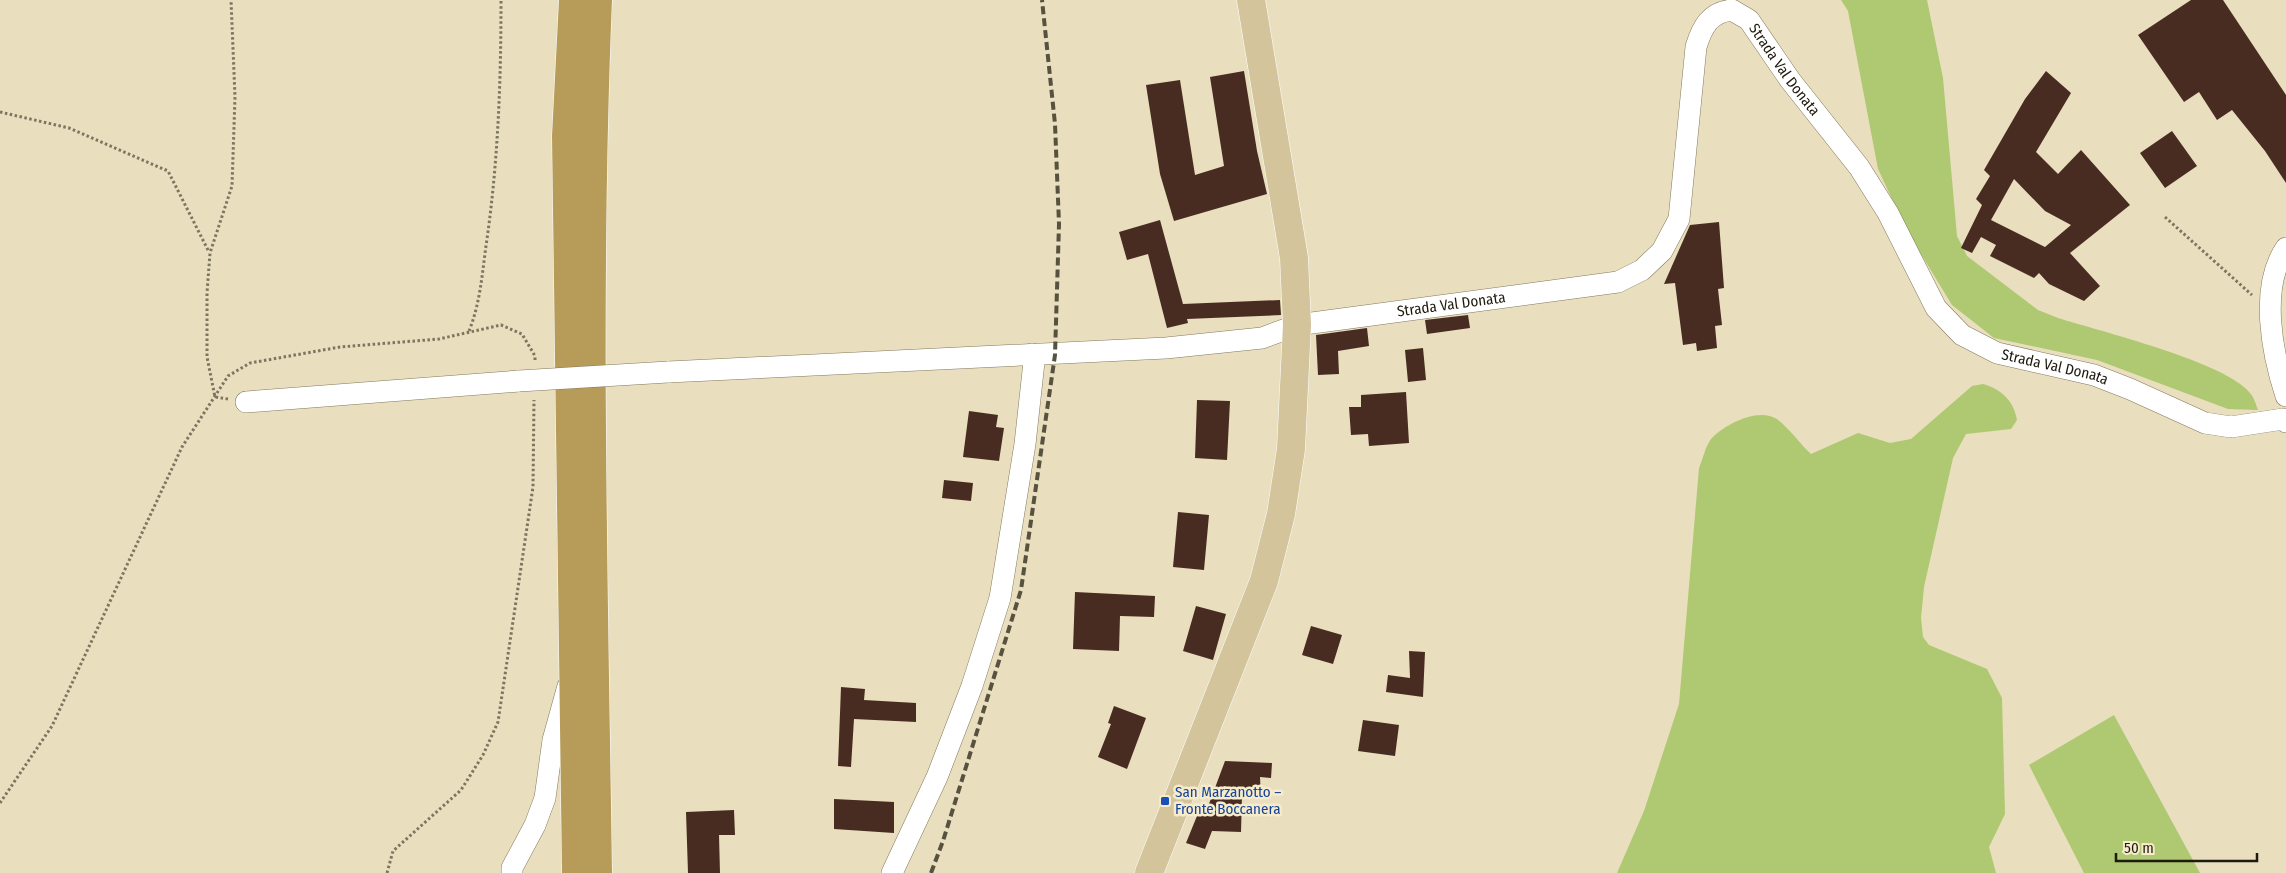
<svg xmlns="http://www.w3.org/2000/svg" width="2286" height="873" font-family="'Fira Sans Condensed',sans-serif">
<rect width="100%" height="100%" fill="#e9debe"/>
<path fill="#aec971" d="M1841,0h86l16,78 14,158 10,20 71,54 20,8c41,13 168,44 192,75 4,4 6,12 8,17l-30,-1 -131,-49 -103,-22 -42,-33 -45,-74 -29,-62 -30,-158z
M1983,384c18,5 31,17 34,36l-6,9 -45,5 -13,24 -29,129 -3,31 2,19 6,8 58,24 15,29 3,116 -16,33 7,26h-379l27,-62 35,-107 20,-236c4,-9 6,-21 12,-29 13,-14 45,-31 64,-21 11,6 26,27 36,36l47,-21 32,10 21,-4 61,-53z
M2114,715l86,158h-116l-55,-108z"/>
<path fill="#482c21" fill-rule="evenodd" d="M2191,0h32l63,95v88l-21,-32 -33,-41 -15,10 -18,-28 -15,10 -46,-67z
M1244,71l13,80 10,43 -93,27 -14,-47 -14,-89 34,-5 15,95 29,-9 -14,-89z
M2046,71l25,22 -35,59 22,22 23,-24 49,55 -60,48 30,33 -16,15 -35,-17 -10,-11 -5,5 -44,-22 6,-11 -15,-8 -9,16 -11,-5 21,-43 -6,-6 14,-23 -6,-6 41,-71zM2014,179l31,32 26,14 -26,22 -54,-27z
M2172,131l25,35 -32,22 -25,-35z
M1160,220l23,84 97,-4 1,15 -94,4 1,4 -21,5 -19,-74 -21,6 -8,-28z
M1719,222l5,66 -6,1 4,36 -7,1 2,22 -20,3 -1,-8 -13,2 -8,-62 -11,1 26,-59z
M1468,315l2,13 -43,6 -2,-14z
M1367,328l2,18 -31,5 1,23 -21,1 -2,-40z
M1423,348l3,32 -18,2 -3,-32z
M1406,392l3,51 -40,3 -1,-12 -17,1 -2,-28h12v-12z
M1197,400l33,1 -3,59 -32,-2z
M969,411l29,4 -2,12 8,1 -5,33 -36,-4z
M944,480l29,3 -2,18 -29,-3z
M1178,512l31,3 -5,55 -31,-3z
M1075,592l80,4 -1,21 -34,-1 -1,35 -46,-2z
M1196,606l30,8 -13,46 -30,-9z
M1311,626l31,9 -9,29 -31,-9z
M1409,651l16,1 -2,45 -37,-5 2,-17 22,3z
M841,687l24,2 -1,11 52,3v19l-62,-3 -3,48 -13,-1z
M1114,706l32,12 -19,51 -29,-12 13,-33 -3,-1z
M1363,720l36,5 -4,31 -37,-5z
M1225,761l47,2 -1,15 -11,-1 1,20 -19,-1 -1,36 -29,-1 -7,18 -19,-6 13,-32 7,1z
M834,799l60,3v31l-60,-4z
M734,810l1,25h-16l1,38h-32l-2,-61z"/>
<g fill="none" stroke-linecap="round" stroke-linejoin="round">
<g stroke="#83795c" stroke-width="22">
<g id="minor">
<path d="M2286,248c-27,39 -14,105 0,148"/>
<path id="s1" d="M668,372l498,-24 96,-10 35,-13 321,-43 24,-12 20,-19 17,-32 17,-172c6,-20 14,-35 36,-37l17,10 41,60 69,87 29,46 48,95 26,27 35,18 97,22 36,14 75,34 26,4 52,-8 3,3"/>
<path d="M246,402l273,-21"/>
<path d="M512,873v-5l23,-43 10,-27 8,-58 15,-54"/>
<path d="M892,873l45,-96 35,-91 28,-88 25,-154 9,-82 -2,-8"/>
</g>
</g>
<g stroke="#fff" stroke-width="29">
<path id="major" d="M1149,873l115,-292 17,-67 10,-65 6,-124 -3,-67 -43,-258"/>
</g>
<g stroke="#fff" stroke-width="29">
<path id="highway" d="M573,0l-7,136 10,737
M598,873c-4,-291 -12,-582 0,-873"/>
</g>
<path stroke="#7c755f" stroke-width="3" stroke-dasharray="2.5 2.5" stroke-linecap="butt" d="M0,112l69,16 99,43 41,81
M2165,217l87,78
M469,331c11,-27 13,-56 17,-85 12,-82 15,-163 15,-246
M228,399l-13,-2 -8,-40v-64l3,-40 22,-67 3,-89 -4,-97
M0,803l52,-77 130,-279 46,-71 22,-13 90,-16 99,-8 62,-14 21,9 13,22v5
M387,873l6,-22 68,-61 22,-35 15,-33 35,-235 1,-87"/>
<use href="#minor" stroke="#fff" stroke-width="21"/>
<use href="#major" stroke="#d4c49b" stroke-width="28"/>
<use href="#highway" stroke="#b79c59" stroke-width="28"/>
<path stroke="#57513f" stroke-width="4" stroke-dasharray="8 4" stroke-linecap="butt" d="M931,873l12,-32 78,-251 34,-235 4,-131 -4,-100 -13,-124"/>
<g stroke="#83795c" stroke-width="22" stroke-linecap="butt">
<path id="minor-bridge" d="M519,381l149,-9"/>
</g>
<use href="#minor-bridge" stroke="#fff" stroke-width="21"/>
</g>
<rect fill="#1a4fb4" stroke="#f6eccb" stroke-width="2" x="1160" y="796" width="10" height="10" rx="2.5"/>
<g text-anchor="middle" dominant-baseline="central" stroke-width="5" stroke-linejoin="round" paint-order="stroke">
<g font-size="15" fill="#1e1a0e" stroke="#f6eccb">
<text stroke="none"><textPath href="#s1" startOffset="1356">Strada Val Donata</textPath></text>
<text stroke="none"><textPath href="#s1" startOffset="788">Strada Val Donata</textPath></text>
<text stroke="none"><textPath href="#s1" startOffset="1776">Strada Val Donata</textPath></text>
</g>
<g font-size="15" fill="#164399" stroke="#f6eccb" text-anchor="start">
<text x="1175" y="792">San Marzanotto –<tspan x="1175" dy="17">Fronte Boccanera</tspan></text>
</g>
</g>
<path d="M2116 853v8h141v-8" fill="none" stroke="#1e1a0e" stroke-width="2.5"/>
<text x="2124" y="853" font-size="15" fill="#1e1a0e" stroke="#f6eccb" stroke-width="4" paint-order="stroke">50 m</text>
</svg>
